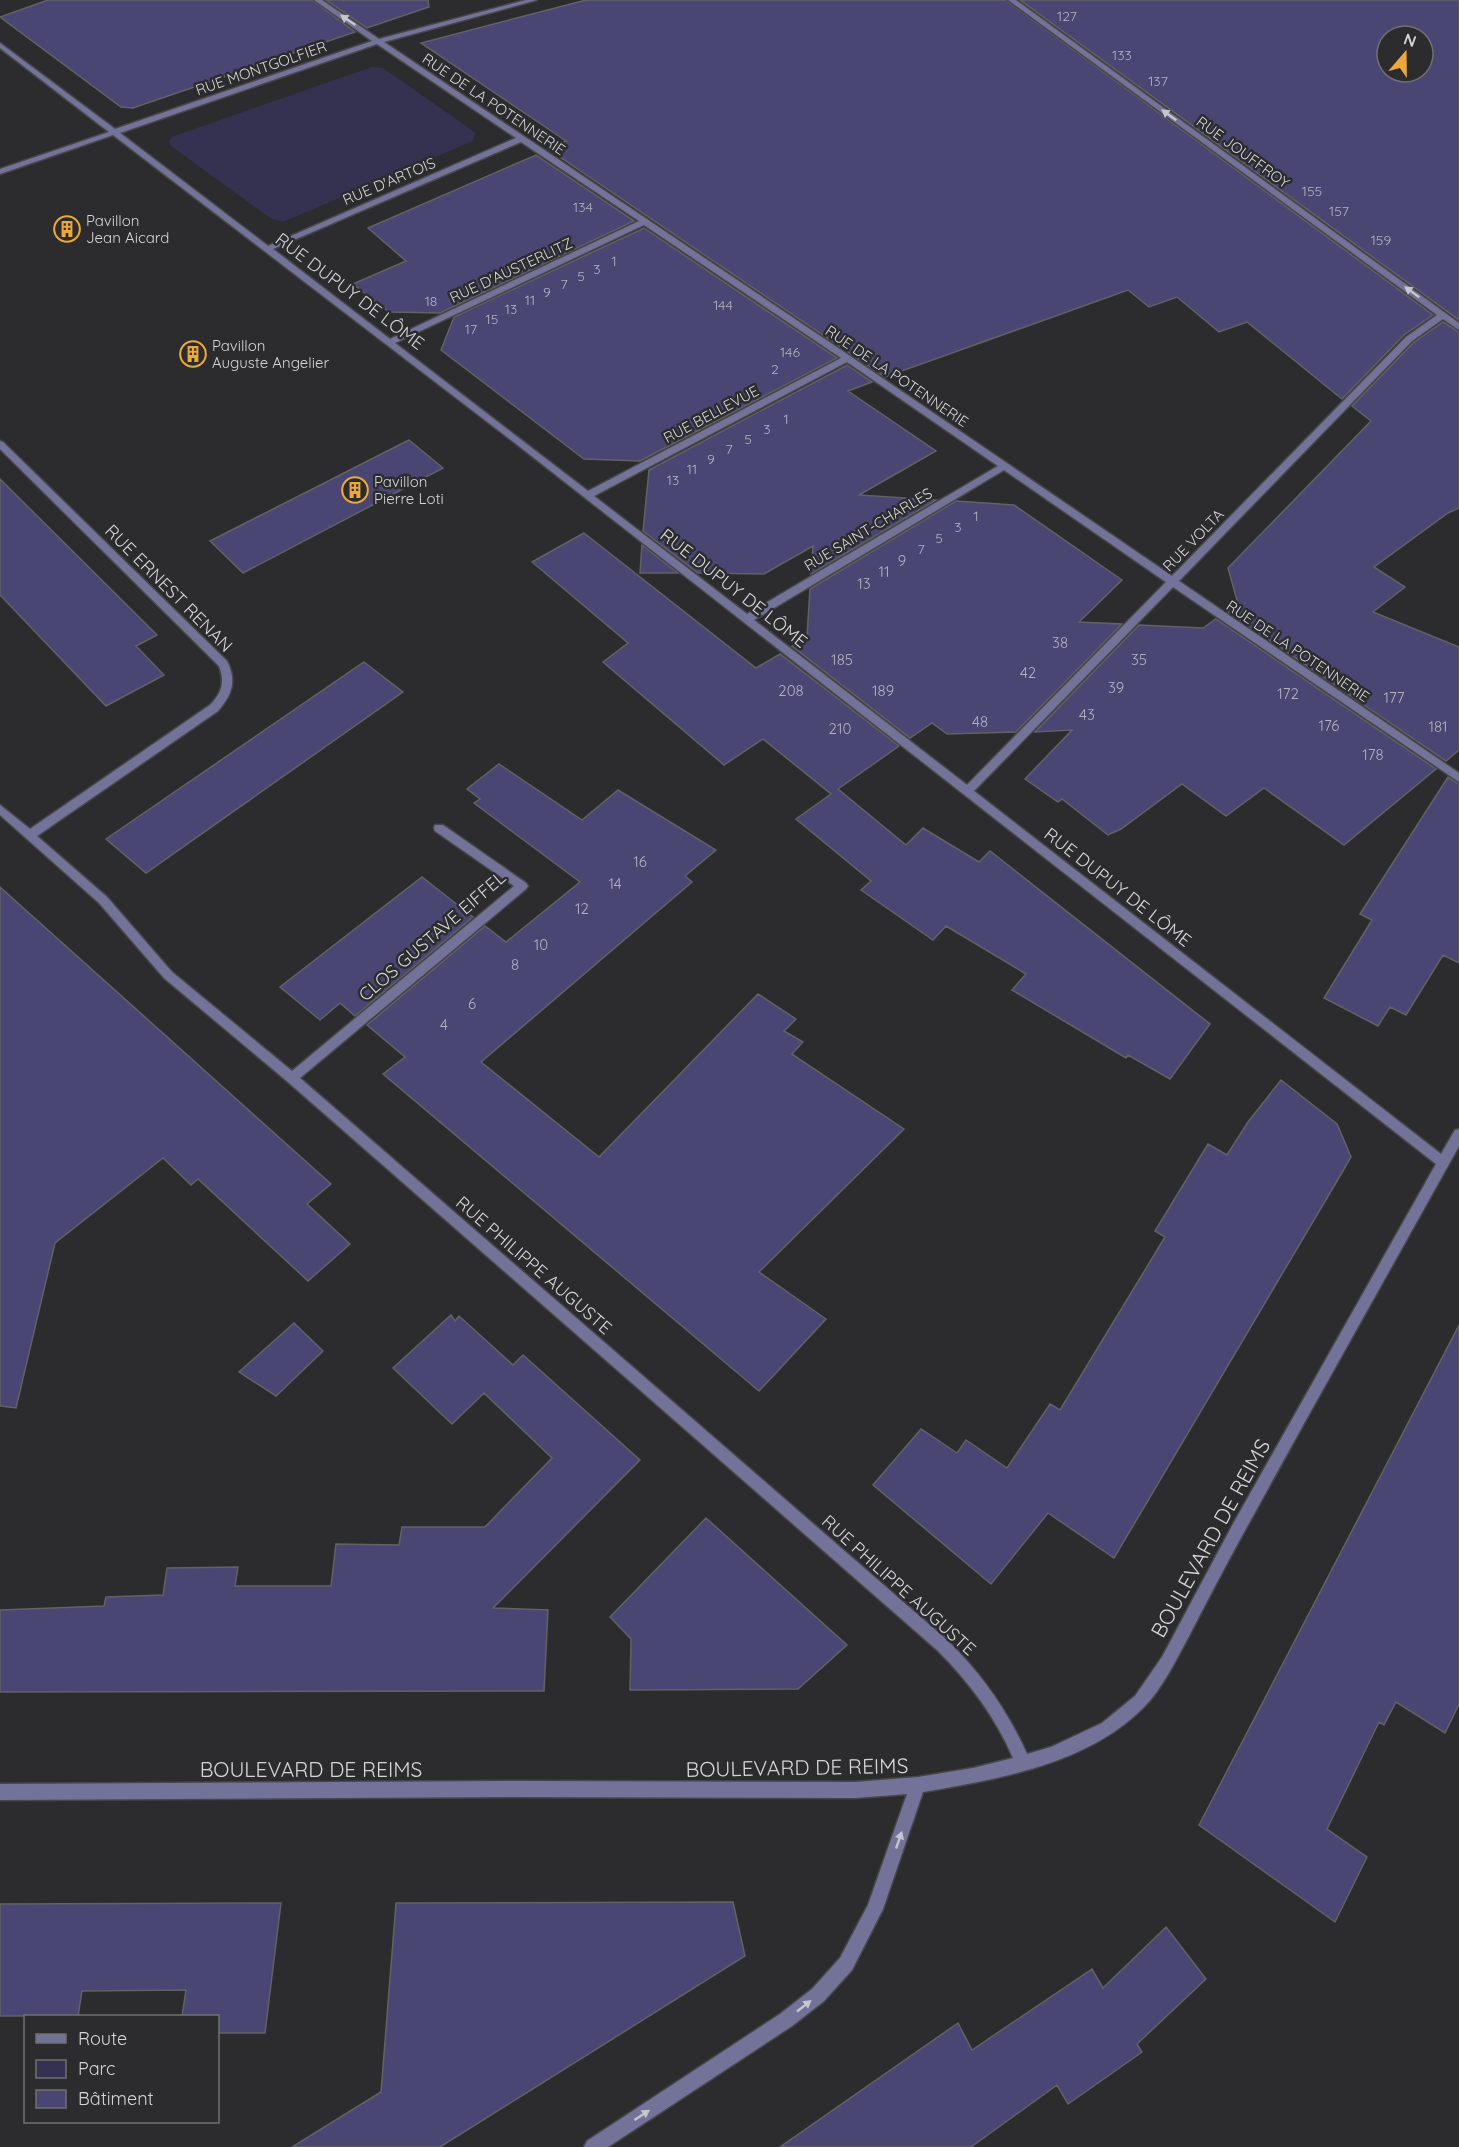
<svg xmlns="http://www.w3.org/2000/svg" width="1459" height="2147" font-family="Quicksand,sans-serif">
<rect width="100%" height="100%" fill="#2c2c2f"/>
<path fill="#343250" d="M372,67l11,1 86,60 6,5 -2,8 -190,81 -13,-4 -99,-72 -2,-5 5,-5z"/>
<path fill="#494673" stroke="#626266" stroke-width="1.5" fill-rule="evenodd" d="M48,0h264l43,32 -222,76 -12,-1 -121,-90z
M326,0h102l1,7 -62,21z
M586,0h420l427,315 -29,20 -62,64 -95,-77 -28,10 -42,-35 -28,10 -21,-17 -243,87 -337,-228 18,-8 -145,-98z
M1020,0h439v320zM1387,36h36v36h-36z
M536,155l98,66 -194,92 -51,-1 -36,-28 53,-23 -38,-33z
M644,228l193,130 -197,103 -56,-2 -143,-109 13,-33z
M1443,322l16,10v176l-11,5 -74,54 31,20 -32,25 86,35v103l-13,11 -219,-150 11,-7 -10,-36 143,-147 -19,-15 61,-63z
M847,365l25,17 -24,9 88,60 -77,44 77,5 -125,74 2,-28 -49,28 -66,-1 -55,-42 6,-61z
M409,440l34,28 -200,105 -33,-32z
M0,479l157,156 -21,11 28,29 -58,31 -106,-111z
M956,501l58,4 108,75 -43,42 43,2 -106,108 -69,2 -15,-11 -22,15 -118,-92 15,-9 3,-48z
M584,533l172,135 24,-14 119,92 -61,43 68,56 17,-17 56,34 11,-11 220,173 -40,55 -42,-24 -2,3 -114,-68 14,-16 -80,-48 -13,14 -72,-50 10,-9 -75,-62 35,-25 -68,-55 -39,26 -121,-103 25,-19 -96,-81z
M642,545l36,28h-38z
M1216,619l220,150 -92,76 -80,-57 -38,28 -44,-32 -61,45 -13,6 -46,-36 -4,3 -33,-23 47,-49 -37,2 104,-107 64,3z
M364,662l39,30 -257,181 -40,-34z
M499,764l83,56 36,-30 98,60 -31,26 7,6 -211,180 118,95 159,-163 38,25 -12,12 19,11 -11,12 112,75 -145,143 67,47 -67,72 -376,-317 22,-17 -38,-32 118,-99 21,16 74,-60 -106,-79 6,-4 -13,-10z
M1448,777l11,7v179l-16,-8 -37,60 -16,-8 -12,19 -54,-28 48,-78 -12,-6z
M422,877l51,40 -118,99 -15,-13 -20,17 -40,-33z
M0,887l331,297 -24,20 43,40 -42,37 -110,-102 -7,6 -28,-27 -108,85 -39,165 -16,-2z
M1281,1080l56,44 14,33 -11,19 -226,382 -66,-45 -57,71 -118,-99 48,-56 36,24 9,-13 41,28 43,-64 10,6 105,-173 -10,-6 53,-87 19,11 21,-33z
M451,1315l4,6 4,-5 54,49 10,-10 117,105 -147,148 55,2 -4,81 -544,1v-82l104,-4 2,-9 57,-2 4,-27 71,-1 -3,19h96l5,-42 63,1 3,-18h83l67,-69 -68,-65 -32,31 -59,-56z
M294,1323l29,28 -47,45 -37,-24z
M1459,1325v379l-14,29 -49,-31 -12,23 -5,-3 -52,107 40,28 -32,65 -136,-97z
M706,1518l141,127 -49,44 -168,1 1,-51 -21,-22z
M733,1902l12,54 -305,191h-148l89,-55 15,-189z
M281,1903l-16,130h-47v-17h-36l4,-26 -104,1 -4,25h-78v-112z
M1166,1927l40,52 -69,65 5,8 -74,52 -11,-19 -86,62h-191l178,-124 14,27 120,-81 11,19z"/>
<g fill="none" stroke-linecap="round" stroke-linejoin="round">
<g stroke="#47474a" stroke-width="3">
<path id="street" d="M314,0h8l57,39 147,-39h11l-153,42 466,314 322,220 234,-239 31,-22 -429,-315h8l443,323v7l-16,-11 -31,22 -233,240 280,192v9l-286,-195 -199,204 467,363 14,-24 4,-1v17c-71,128 -145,258 -216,388 -19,34 -37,69 -55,104 -12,22 -26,51 -44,69 -56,57 -145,72 -221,85l-40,117 -31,61 -28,31 -32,25 -184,121h-24l3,-6 193,-127 32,-25 28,-31 28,-53 39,-111 -52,4 -340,-1 -515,3v-16l515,-3 340,1 63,-5 55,-9 40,-10c-18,-42 -44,-76 -76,-108l-649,-568 -124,-104 -65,-75 -99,-88v-10l30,24 180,-124c12,-12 15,-23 9,-39l-219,-217v-8l3,1 224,219c10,20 5,34 -9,50l-181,125 70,61 65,75 120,99 222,-185 -79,-55 -1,-3 1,-3h8l83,58 2,3 -2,3 -226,189 647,562c35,34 60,70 80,114l24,-7 51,-24 33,-27 27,-39 71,-133 203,-360 -921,-721 -402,-308 -113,39v-5l109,-37 -109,-84v-5l115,86 257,-88zM377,44l139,94 -248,108 -148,-113zM521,142l118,79 -249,118 -117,-90zM644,225l197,133 -253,133 -193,-148zM847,362l151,104 -251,148 -153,-118zM1004,470l162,112 -199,203 -213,-165z"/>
</g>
<use href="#street" fill="#737299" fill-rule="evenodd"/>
</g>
<defs><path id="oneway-solid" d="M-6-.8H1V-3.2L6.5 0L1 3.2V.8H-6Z" transform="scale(1.5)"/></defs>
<g fill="#c6c6ce">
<use href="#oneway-solid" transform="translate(348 20) rotate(-146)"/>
<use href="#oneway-solid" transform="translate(1169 115) rotate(-144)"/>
<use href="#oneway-solid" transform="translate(1412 292) rotate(-144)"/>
<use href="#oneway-solid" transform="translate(899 1840) rotate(-71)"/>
<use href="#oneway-solid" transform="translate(804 2006) rotate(-38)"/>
<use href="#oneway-solid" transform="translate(642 2115) rotate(-33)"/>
</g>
<defs>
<g id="building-ring" transform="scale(1.35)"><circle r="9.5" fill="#2c2c2f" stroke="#eca93a" stroke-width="1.5"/><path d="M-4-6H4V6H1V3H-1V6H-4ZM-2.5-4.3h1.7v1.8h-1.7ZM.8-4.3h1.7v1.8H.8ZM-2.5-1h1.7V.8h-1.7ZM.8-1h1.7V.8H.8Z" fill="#eca93a"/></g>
</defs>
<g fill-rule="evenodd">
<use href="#building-ring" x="67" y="229"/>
<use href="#building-ring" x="193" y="354"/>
<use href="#building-ring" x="355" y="490"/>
</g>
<g text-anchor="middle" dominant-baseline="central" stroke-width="5" stroke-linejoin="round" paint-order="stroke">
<g font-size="14" fill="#b2b1be">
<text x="1067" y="16">127</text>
<text x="1122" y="55">133</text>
<text x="1158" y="81">137</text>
<text x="1312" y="191">155</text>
<text x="583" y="207">134</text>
<text x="1339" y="211">157</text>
<text x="1381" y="240">159</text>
<text x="614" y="261">1</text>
<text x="597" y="269">3</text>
<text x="581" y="276">5</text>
<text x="564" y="284">7</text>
<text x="547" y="292">9</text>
<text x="530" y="300">11</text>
<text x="431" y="301">18</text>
<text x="723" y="305">144</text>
<text x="511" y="309">13</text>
<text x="492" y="319">15</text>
<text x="471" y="329">17</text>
<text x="790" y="352">146</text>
<text x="775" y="369">2</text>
<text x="786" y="419">1</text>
<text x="767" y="429">3</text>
<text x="748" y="439">5</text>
<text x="729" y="449">7</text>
<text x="711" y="459">9</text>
<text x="692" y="469">11</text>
<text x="673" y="480">13</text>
<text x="976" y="516">1</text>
<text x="958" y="527">3</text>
<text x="939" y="538">5</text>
<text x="921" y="549">7</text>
</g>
<g font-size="15" fill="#d5d5d7" stroke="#2c2c2f">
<text transform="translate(261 68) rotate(-19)">RUE MONTGOLFIER</text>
<text transform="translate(494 104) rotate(34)">RUE DE LA POTENNERIE</text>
<text transform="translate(1243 152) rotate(36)">RUE JOUFFROY</text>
<text transform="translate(389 181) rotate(-23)">RUE D'ARTOIS</text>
<text transform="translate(511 270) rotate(-25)">RUE D'AUSTERLITZ</text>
<text transform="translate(897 376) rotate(34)">RUE DE LA POTENNERIE</text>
<text transform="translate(711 414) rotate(-28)">RUE BELLEVUE</text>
<text transform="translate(868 529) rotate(-31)">RUE SAINT-CHARLES</text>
<text transform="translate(1193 540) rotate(-46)">RUE VOLTA</text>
<text transform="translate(1298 651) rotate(34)">RUE DE LA POTENNERIE</text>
</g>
<g font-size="15" fill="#d5d5d7" stroke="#2c2c2f" text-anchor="start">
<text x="86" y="220">Pavillon<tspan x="86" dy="17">Jean Aicard</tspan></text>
<text x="212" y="345">Pavillon<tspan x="212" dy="17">Auguste Angelier</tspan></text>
<text x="374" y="481">Pavillon<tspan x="374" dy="17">Pierre Loti</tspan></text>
</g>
<g font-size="15" fill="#b2b1be">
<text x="902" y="560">9</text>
<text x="884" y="571">11</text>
<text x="864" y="583">13</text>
<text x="1060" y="642">38</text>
<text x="842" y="659">185</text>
<text x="1139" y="659">35</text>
<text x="1028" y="672">42</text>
<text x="1116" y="687">39</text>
<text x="791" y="690">208</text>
<text x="883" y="690">189</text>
<text x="1288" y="693">172</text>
<text x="1394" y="697">177</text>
<text x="1087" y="714">43</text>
<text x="980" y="721">48</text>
<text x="1329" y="725">176</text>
<text x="1438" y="726">181</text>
<text x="840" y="728">210</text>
<text x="1373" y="754">178</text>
<text x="640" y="861">16</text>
<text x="615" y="883">14</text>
<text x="582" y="908">12</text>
<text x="541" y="944">10</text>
<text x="515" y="964">8</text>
<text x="472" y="1003">6</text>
<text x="444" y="1024">4</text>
</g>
<g font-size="18" fill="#d5d5d7" stroke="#2c2c2f">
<text transform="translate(350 291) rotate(37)">RUE DUPUY DE LÔME</text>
<text transform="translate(169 588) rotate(45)">RUE ERNEST RENAN</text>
<text transform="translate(734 588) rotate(38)">RUE DUPUY DE LÔME</text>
<text transform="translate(1118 887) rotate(38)">RUE DUPUY DE LÔME</text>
<text transform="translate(432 936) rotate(-41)">CLOS GUSTAVE EIFFEL</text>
<text transform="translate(534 1265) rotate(41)">RUE PHILIPPE AUGUSTE</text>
<text transform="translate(899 1585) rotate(42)">RUE PHILIPPE AUGUSTE</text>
</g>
<g font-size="21" fill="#d5d5d7" stroke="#2c2c2f">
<text transform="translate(1210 1538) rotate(-61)">BOULEVARD DE REIMS</text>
<text transform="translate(797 1767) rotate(-1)">BOULEVARD DE REIMS</text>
<text x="311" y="1769">BOULEVARD DE REIMS</text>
</g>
</g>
<rect x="24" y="2015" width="195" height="108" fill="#2c2c2f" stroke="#707072" stroke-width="1.5"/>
<rect x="36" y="2034" width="30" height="9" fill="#737299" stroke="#707072" stroke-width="1.5"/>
<text x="78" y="2045" font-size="18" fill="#d5d5d7">Route</text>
<rect x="36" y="2060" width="30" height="18" fill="#343250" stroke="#707072" stroke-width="1.5"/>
<text x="78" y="2075" font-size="18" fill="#d5d5d7">Parc</text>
<rect x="36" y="2090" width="30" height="18" fill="#494673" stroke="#707072" stroke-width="1.5"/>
<text x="78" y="2105" font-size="18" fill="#d5d5d7">Bâtiment</text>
<g transform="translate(1405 54) rotate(20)"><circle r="28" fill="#2c2c2f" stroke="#707072" stroke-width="1.5"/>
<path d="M0-4.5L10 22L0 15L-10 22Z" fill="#eca93a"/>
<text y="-9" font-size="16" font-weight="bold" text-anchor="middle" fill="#d5d5d7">N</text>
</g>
</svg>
